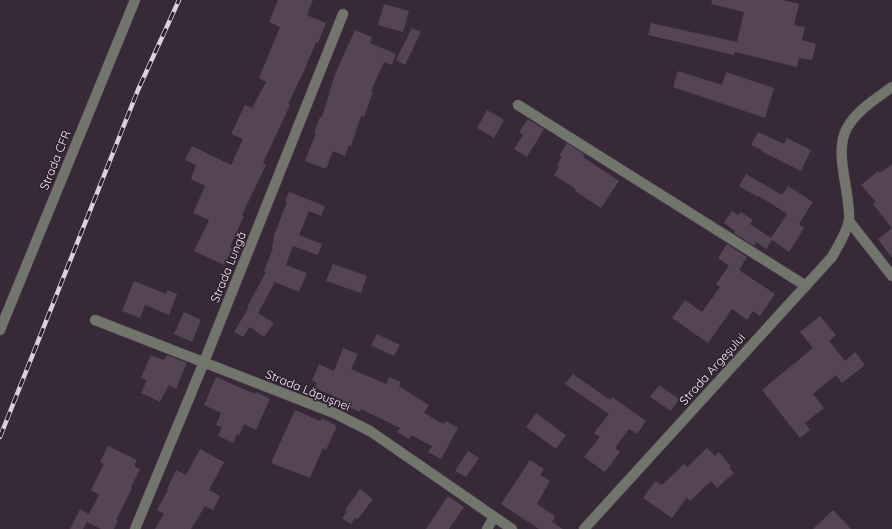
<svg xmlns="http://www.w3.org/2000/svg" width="892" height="529" font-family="Quicksand,sans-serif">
<rect width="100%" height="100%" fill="#382939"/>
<path fill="#544455" d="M278,0h35l-6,15 19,8 -8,20 -2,-1 -12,29 -16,33 2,1 -27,58 3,2 -24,50 2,1 -14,31 2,2 -8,16 -30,-14 15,-31 -16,-7 12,-27 -14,-7 5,-14 -11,-5 7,-14 39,19 12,-26 -12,-5 14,-29 7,3 14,-26 -7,-4 21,-51 -11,-5z
M712,0h70l17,4 -5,21 11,2 -3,13 14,4 -4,16 -13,-2 -2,9 -62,-15 -1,3 -86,-20 3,-12 86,19 7,-30 -33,-8z
M384,4l25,7 -6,21 -25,-7z
M412,28l9,4 -16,33 -9,-5z
M355,30l17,7 -2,6 26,11 -4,11 -8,-3 -13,29 2,1 -9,25 -3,-1 -10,30 -2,-1 -4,11 -12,-5 -7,18 -21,-8 11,-28h-2l6,-16h2l13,-43z
M678,71l44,14 4,-13 48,16 -9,30 -92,-31z
M487,110l17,10 -10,18 -17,-10z
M528,119l16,10 -17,28 -13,-8 9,-14 -4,-3z
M758,132l26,12 3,-6 24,12 -10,21 -40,-20 1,-1 -11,-5z
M567,143l17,11 -1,3 36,24 -18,27 -26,-17 1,-2 -22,-14 5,-8 -2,-2 5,-8 -3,-1z
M892,164v64l-19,-24 3,-2 -15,-17 17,-14 2,2z
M746,174l36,21 6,-9 25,16 -14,22 5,4 -15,24 -17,-12 -6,9 -10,-7 -2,4 -20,-13 1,-2 -11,-8 8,-12 6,4 3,-3 12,8 -3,4 21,14 16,-24 -28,-18 -1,1 -19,-11z
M289,192l36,14 -4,10 -12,-5 -10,24 23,9 -4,11 -25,-9 -7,19 21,8 -8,19 -24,-10 -17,31 16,10 -10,14 -14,-10 -7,10 -9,-5 15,-25h-2l19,-35 -2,-1 9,-23h-1l2,-10h-1l14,-36 -2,-1z
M892,228v30l-14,-19z
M727,244l20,13 -8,13 36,24 -15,22 -7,-5 -6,9 -15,-11 -24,34 -36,-25 13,-18 17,12 18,-25 -4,-3 13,-18 -11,-8z
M333,264l34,12 -6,17 -35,-12z
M134,281l32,13 2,-4 9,4 -8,21 -24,-10 -5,13 -18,-7z
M184,312l17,8 -9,22 -18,-8z
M820,316l16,19 -7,6 16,20 10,-9 10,13 -23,18 -6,-8 -23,19 11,14 -19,15 5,7 -10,8 -38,-48 51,-42 -13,-16z
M377,334l23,11 -6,11 -23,-11z
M343,348l15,6 -7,15 35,15 3,-7 12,5 -2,4 30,19 -5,8 20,11 2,-3 12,7 -17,31 -13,-7 4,-6 -21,-11 -2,4 -12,-7 3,-4 -39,-19 -1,3 -19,-8 2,-4 -28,-12 2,-5 -5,-3 7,-16 15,7z
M151,355l13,5 3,-5 20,8 -11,26 -7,-4 -9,17 -19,-9 6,-13 -6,-2z
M573,374l37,26 2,-3 34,24 -9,13 -8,-5 -14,19 5,4 -15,20 -21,-15 16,-20 -6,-4 15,-19 -44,-30z
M216,377l39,17 1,-2 14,7 -14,31 -12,-6 -5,11 -2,-1 -4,9 -15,-7 4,-9 -6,-2 5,-12 -17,-8z
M659,385l20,14 -8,12 -21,-14z
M295,410l25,11 2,-3 15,8 -11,24 -3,-2 -13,30 -39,-15z
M536,413l30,22 -10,14 -30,-22z
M108,446l29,14 -3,6 6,3 -9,18 1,1 -16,32 2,1 -4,8h-13l-14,-7 -4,7h-13l10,-20 9,5 10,-19 -8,-5 13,-26 -4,-2z
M707,448l8,8 4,-4 12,14 -2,2 5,5 -17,15 -6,-7 -21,20 -3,-4 -15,21 -29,-20 12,-17 7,4 22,-21 3,3z
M200,449l24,13 -15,28 11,6 -7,14 -8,-4 -14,23h-36l9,-15 -7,-4 11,-20 -1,-1 9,-19 10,5z
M468,451l11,7 -13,19 -11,-6z
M530,460l14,9 -4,6 10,6 -13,23 18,12 -3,6 11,7h-24l-38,-25z
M360,489l13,10 -15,20 -3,-1 -4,6 -9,-6 5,-6 -2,-2z
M448,496l16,11 -15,22h-23z
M833,510l18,19h-38z"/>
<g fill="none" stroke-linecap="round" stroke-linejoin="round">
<g stroke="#534554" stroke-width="11">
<path id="street" d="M518,105l288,181
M849,221l43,55
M95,320l239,93 36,18 142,98
M0,330l135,-330
M135,529l69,-167 139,-348
M487,529l7,-12
M584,529l248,-272c6,-11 15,-25 17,-37 2,-27 -16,-67 -2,-92 10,-18 29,-29 45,-41"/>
</g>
<use href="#street" stroke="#72756b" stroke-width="10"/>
<g stroke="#dbd0dc" stroke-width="4.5">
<path id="rail" d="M0,437l138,-347 41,-90"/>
</g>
<use href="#rail" stroke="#2e1f2f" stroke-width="3" stroke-dasharray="9" stroke-linecap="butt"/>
</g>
<g text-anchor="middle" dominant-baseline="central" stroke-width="3" stroke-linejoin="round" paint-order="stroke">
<g font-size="12" fill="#f9effa" stroke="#2e1f2f">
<text transform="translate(55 160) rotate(-68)">Strada CFR</text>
<text transform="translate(228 267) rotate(-68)">Strada Lungă</text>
<text transform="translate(712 369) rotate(-48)">Strada Argeșului</text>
<text transform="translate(308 390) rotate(22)">Strada Lăpușnei</text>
</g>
</g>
</svg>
